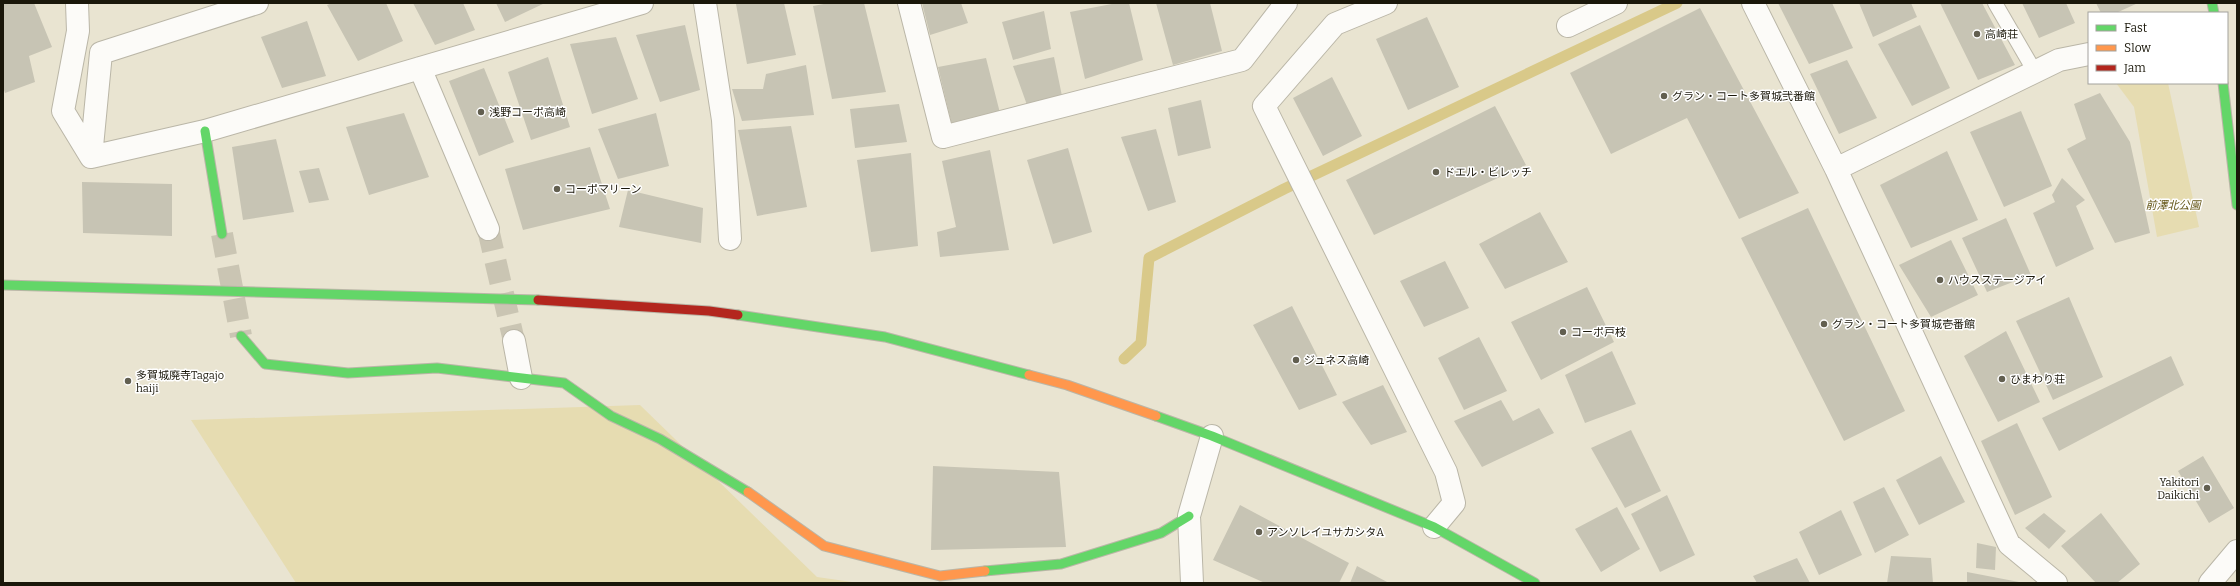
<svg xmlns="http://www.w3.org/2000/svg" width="2240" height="586" font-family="Bitter,'Noto Sans JP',serif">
<rect width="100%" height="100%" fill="#e9e4d1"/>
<path fill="#e6dcb1" d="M2116,83h52l31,144 -42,10 -23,-130z
M640,405l177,172 42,6h-563l-105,-163z"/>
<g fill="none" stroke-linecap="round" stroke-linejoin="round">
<path stroke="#d9c989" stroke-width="11" d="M1124,359l17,-16 8,-85 135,-69 393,-186"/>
</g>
<path fill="#c7c4b4" d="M3,3h31l18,44 -23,9 6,26 -30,11 -2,-6z
M332,3h54l17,38 -45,20 -31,-56z
M413,3h50l12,27 -40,15z
M496,3h49l-40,19z
M784,3l12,52 -49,9 -11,-60z
M829,3h35l22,89 -54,7 -19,-93z
M922,3h39l7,20 -38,12z
M1117,3h12l14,57 -58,19 -15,-67z
M1156,3h54l12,48 -49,14z
M1778,3h54l21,45 -44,16z
M1859,3h52l6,14 -44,20z
M1940,3h42l33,62 -37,15z
M2022,3h44l9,20 -36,15z
M2096,3h42l-22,10h-15z
M1700,8l99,185 -60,26 -52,-101 -76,36 -41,-81z
M1044,11l7,38 -38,11 -11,-38z
M1427,17l32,70 -51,23 -32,-71z
M307,21l19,55 -44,12 -21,-51z
M685,25l15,65 -40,12 -24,-67z
M1920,25l30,63 -38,18 -34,-62z
M616,37l22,62 -46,15 -22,-70z
M548,57l22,70 -39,13 -23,-68z
M1054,57l8,39 -35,9 -14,-39z
M986,58l14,55 -48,12 -14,-58z
M1847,60l30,58 -38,16 -29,-60z
M806,65l8,50 -72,6 -10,-32h31l3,-15z
M484,68l30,74 -35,14 -30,-75z
M1332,77l30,59 -39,20 -30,-58z
M2100,93l30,49 20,91 -35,10 -48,-94 19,-10 -12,-35z
M1201,100l10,48 -33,8 -10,-48z
M899,104l8,38 -52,6 -5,-39z
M1495,106l31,59 -152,70 -28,-55z
M2021,111l31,75 -48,21 -34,-75z
M404,113l25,64 -60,18 -23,-68z
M656,113l13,53 -51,13 -20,-50z
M791,126l16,81 -50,9 -19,-86z
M1156,129l20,73 -28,9 -27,-74z
M276,139l18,73 -51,8 -11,-73z
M590,147l20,62 -87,21 -18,-61z
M1068,148l24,84 -39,12 -26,-84z
M990,150l19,100 -69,7 -3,-25 19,-5 -14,-66z
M1947,151l31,69 -67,28 -31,-63z
M911,153l7,93 -47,6 -14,-92z
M319,168l10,32 -20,3 -10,-32z
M2062,178l23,22 -9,6 18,43 -38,18 -23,-54 22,-11 -3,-7z
M82,182l90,2v52l-89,-3z
M628,190l75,18 -2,35 -82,-16z
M1808,208l97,203 -61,30 -103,-203z
M1540,212l28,50 -63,27 -26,-45z
M2006,218l25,57 -44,17 -25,-54z
M1951,240l27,55 -47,22 -32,-52z
M1445,261l24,47 -45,19 -24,-46z
M1587,287l27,55 -73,38 -30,-58z
M2069,297l34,80 -50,23 -37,-79z
M1292,306l45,89 -38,15 -46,-85z
M2006,331l34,71 -42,20 -34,-66z
M1479,337l28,54 -43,19 -26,-52z
M1612,351l24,53 -51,19 -20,-48z
M2171,356l13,29 -125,66 -17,-33z
M1383,385l24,47 -36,13 -29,-43z
M1501,400l12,21 26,-13 15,25 -72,34 -28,-46z
M2017,423l35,74 -37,18 -34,-74z
M1631,430l30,61 -36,17 -34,-60z
M1941,456l24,46 -46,23 -23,-45z
M2203,456l31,52 -25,15 -31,-52z
M933,466l126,6 7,75 -135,3z
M1884,487l25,48 -34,18 -22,-51z
M1667,495l28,60 -35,17 -29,-58z
M1240,505l109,58 -10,20h-74l-52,-23z
M1617,507l23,42 -39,23 -26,-43z
M1841,510l21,45 -43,20 -20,-43z
M2044,513l22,18 -17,18 -24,-21z
M2101,513l39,51 -23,19h-21l-35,-37z
M1977,543l19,4 -1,23 -19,-2z
M1891,556l40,2 2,25h-46z
M1797,558l13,25h-53l-4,-7z
M1357,566l32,17h-39z
M1967,572l52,10v1h-52z"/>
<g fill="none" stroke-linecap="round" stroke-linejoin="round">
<path stroke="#cac5b3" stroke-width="22" stroke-dasharray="22 11" stroke-linecap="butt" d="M488,229l26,112"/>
<path stroke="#cac5b3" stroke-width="22" stroke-dasharray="22 11" stroke-linecap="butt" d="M222,234l19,102"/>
<g stroke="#bab6a7" stroke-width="16">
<path id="lane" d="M1995,3l40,69"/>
</g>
<g stroke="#bab6a7" stroke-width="24">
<path id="street" d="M77,3l1,28 -15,80 28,46 114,-26 437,-128
M705,3l18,117 7,119
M909,3l34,134 299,-77 44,-57
M1386,3l-51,21 -71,82 182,366 8,31 -20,24
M1753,3l83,166 173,375 47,39
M1568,26l48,-23
M420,68l68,161
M91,157l10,-104 156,-50
M1836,169l223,-109 30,-6
M514,341l7,37
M1192,583l-3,-67 23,-80
M2210,583l27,-32"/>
</g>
<g stroke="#bab6a7" stroke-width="11">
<path id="fast" d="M2212,3l2,10
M2223,83l14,122
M205,131l17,103
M3,285l535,15
M738,315l147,22 144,38
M241,336l24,28 83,9 89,-5 127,15 47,33 49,23 88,53
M1156,416l56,20 222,91 101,56
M985,571l76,-7 100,-31 28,-17"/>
</g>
<g stroke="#bab6a7" stroke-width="11">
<path id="slow" d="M1029,375l38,10 89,31
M748,492l76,54 116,30 45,-5"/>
</g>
<g stroke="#bab6a7" stroke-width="11">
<path id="jam" d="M538,300l171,11 29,4"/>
</g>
<use href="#lane" stroke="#fcfbf8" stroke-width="14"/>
<use href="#street" stroke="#fcfbf8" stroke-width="22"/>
<use href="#fast" stroke="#63d668" stroke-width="9"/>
<use href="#slow" stroke="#ff974d" stroke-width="9"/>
<use href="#jam" stroke="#b3261e" stroke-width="9"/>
</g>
<g fill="#625f50" stroke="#fff" stroke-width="1.5">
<circle cx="1977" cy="34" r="4"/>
<circle cx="1664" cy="96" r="4"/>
<circle cx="481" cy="112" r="4"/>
<circle cx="1436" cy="172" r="4"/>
<circle cx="557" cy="189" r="4"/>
<circle cx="1940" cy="280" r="4"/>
<circle cx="1824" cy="324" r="4"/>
<circle cx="1563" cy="332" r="4"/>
<circle cx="1296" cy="360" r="4"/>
<circle cx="2002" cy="379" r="4"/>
<circle cx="128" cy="381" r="4"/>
<circle cx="2207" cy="488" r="4"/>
<circle cx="1259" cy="532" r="4"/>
</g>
<g text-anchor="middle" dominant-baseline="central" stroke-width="3" stroke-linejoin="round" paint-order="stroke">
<g font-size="11" fill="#1a170a" stroke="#fff" text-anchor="start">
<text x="1985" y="34">高崎荘</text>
<text x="1672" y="96">グラン・コート多賀城弐番館</text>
<text x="489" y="112">浅野コーポ高崎</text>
<text x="1444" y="172">ドエル・ビレッチ</text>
<text x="565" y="189">コーポマリーン</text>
<text x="1948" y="280">ハウスステージアイ</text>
<text x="1832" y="324">グラン・コート多賀城壱番館</text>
<text x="1571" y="332">コーポ戸枝</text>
<text x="1304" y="360">ジュネス高崎</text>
<text x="136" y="375">多賀城廃寺Tagajo<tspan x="136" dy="13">haiji</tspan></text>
<text x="2010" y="379">ひまわり荘</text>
<text x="2199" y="482" text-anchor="end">Yakitori<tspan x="2199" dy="13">Daikichi</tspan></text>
<text x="1267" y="532">アンソレイユサカシタA</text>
</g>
<g font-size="11" font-style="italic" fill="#655718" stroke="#fff">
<text x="2173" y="205">前澤北公園</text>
</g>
</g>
<rect width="2240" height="586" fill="none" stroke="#1a170a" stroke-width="8"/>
<rect x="2088" y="12" width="140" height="72" fill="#ffffff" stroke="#a3a29d"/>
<rect x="2096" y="25" width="20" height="6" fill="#63d668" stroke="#a3a29d"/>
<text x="2124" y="32" font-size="12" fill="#1a170a">Fast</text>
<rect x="2096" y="45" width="20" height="6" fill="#ff974d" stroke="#a3a29d"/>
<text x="2124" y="52" font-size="12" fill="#1a170a">Slow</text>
<rect x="2096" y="65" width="20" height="6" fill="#b3261e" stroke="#a3a29d"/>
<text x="2124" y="72" font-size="12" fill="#1a170a">Jam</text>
</svg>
